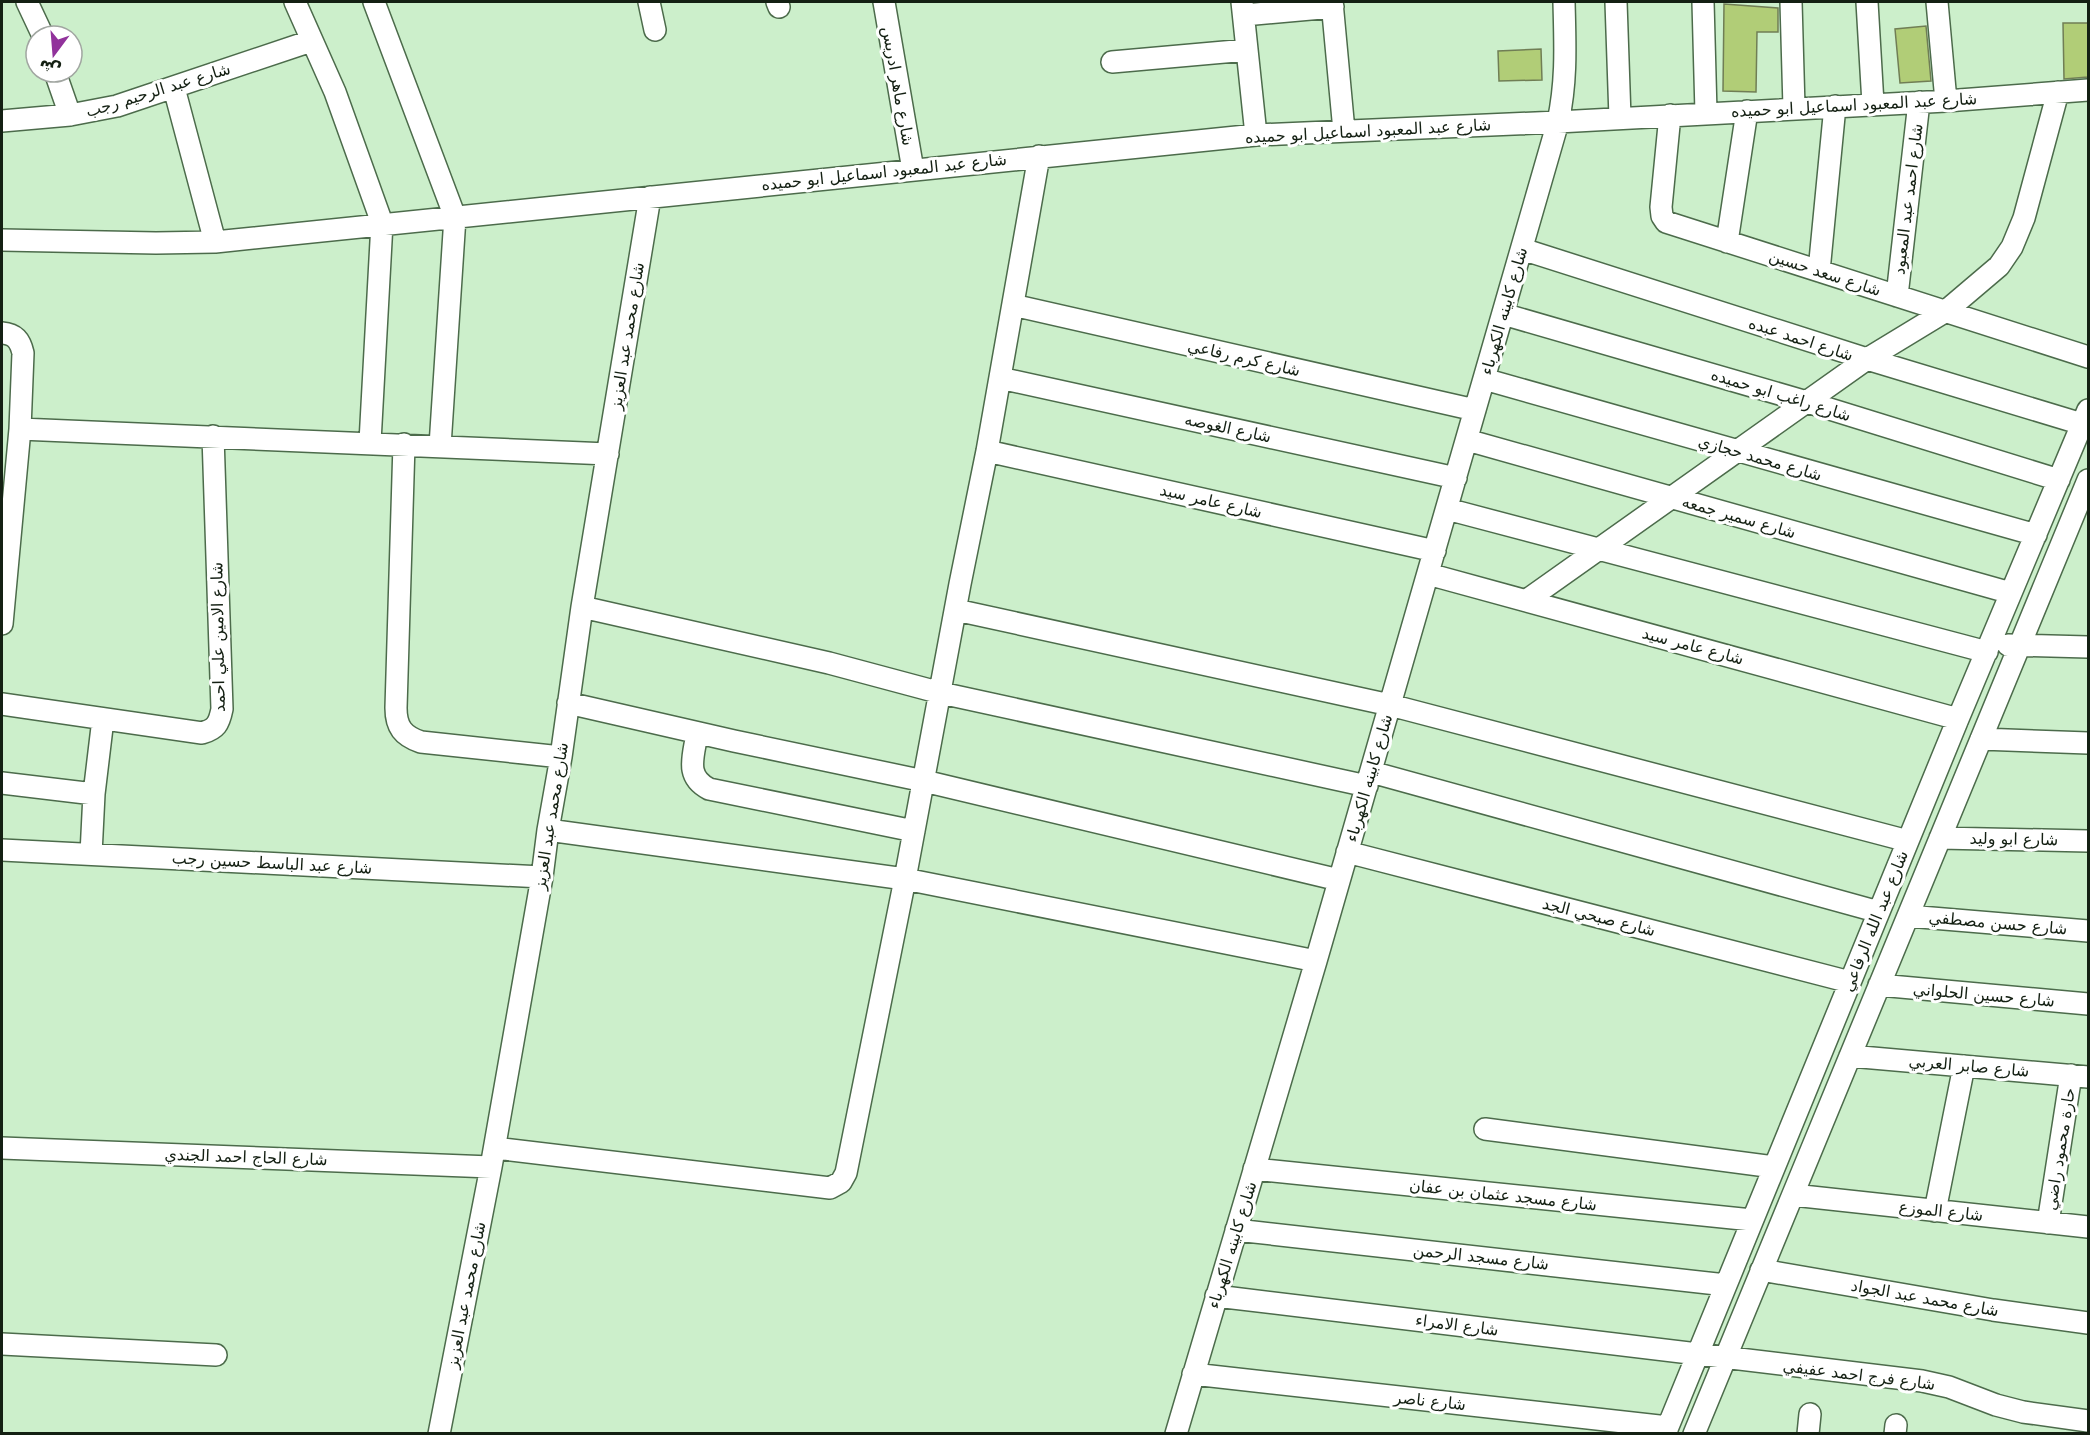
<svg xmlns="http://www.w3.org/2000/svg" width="2090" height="1435" font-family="'DejaVu Sans',Vazirmatn,sans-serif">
<rect width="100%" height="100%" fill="#ccefcb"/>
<path fill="#b1cd77" stroke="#707e55" stroke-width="1.5" d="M1724,4l54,4v24h-21l-1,60 -33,-1z
M2063,23h25v54l-24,2z
M1926,26l5,55 -31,2 -5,-54z
M1541,49l1,31 -43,1 -1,-30z"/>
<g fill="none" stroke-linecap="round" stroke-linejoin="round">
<g stroke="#4c6b4b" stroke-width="24">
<path id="minor" d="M27,2l16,34
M295,2l40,90 47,131 -12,219
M374,2l81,215 -15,229
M649,2l6,28
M777,2l2,5
M884,2l29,168
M1242,2l14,133
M1332,2l12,129
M1616,2l4,116
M1703,2l3,111
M1791,2l3,106
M1867,2l6,102
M1937,2l9,99
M1244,15l89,-8
M1112,62l135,-12
M55,72l15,43
M174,88l41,154
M1670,115l-9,92 1,9 4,6 422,135
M2,121l68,-6 47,-9 194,-65
M2,240l154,3 59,-1 1041,-107 302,-13 388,-21 142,-11
M1727,242l20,-131
M1522,249l345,110 215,65
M1819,271l16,-165
M1897,296l22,-194
M1013,305l462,105
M1503,314l304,88 252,78
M2,333c13,1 18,7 21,20l-3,76 -18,195
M1000,378l456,100
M1484,379l552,156
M20,429l588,25
M1467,440l544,153
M404,444l-8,264c0,19 7,28 25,34l140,15
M987,451l448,100
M1447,509l540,143
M1428,574l530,145
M1527,600l340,-241 79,-48 53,-45 13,-19 12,-29 34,-126
M582,607l247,56 112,30 426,93
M956,610l434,95 518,136
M2008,645l80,2
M568,703l166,38 190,40 415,99
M2,704l200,29c14,-4 17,-9 20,-24l-9,-273
M697,733c-3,23 -13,43 12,56l205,42
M1981,739l107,4
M1371,772l508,140
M2,783l92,11
M548,830l357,49 411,82
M1940,838l148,3
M2,850l540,27
M1347,852l503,130
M91,854l3,-60 9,-75
M1908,916l180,15
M1879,985l209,19
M1850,1056l238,21
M1485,1129l289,38
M2,1148l489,19
M495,1148l335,40 11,-6 5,-9 59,-294 55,-295 27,-133 52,-295
M1254,1169l498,51
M1793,1195l295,32
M1935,1211l29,-145
M2048,1223l23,-148
M1236,1230l490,55
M1761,1270l232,40 95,13
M1216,1296l706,85 27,6 47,18 27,7 65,9
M2,1344l214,11
M1193,1374l475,53
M439,1434l52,-267 51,-290 6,-47 13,-73 21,-150 68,-410
M1176,1434l140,-473 242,-839c9,-42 7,-78 6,-120
M1665,1434l293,-715 130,-309
M1694,1434l394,-954
M1808,1434l2,-20
M1895,1434l1,-9"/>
</g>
<use href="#minor" stroke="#fff" stroke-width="21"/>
</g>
<g text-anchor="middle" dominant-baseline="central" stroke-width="6" stroke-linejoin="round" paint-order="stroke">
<g font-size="16" fill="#142013" stroke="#fff">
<text transform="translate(898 86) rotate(80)">شارع ماهر ادريس</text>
<text transform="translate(158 90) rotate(-17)">شارع عبد الرحيم رجب</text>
<text transform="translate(1854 105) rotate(-3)">شارع عبد المعبود اسماعيل ابو حميده</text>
<text transform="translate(1368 131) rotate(-3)">شارع عبد المعبود اسماعيل ابو حميده</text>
<text transform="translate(884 172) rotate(-6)">شارع عبد المعبود اسماعيل ابو حميده</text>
<text transform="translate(1908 199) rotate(-83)">شارع احمد عبد المعبود</text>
<text transform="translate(1825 273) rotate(18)">شارع سعد حسين</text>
<text transform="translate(1504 311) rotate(-74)">شارع كابينه الكهرباء</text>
<text transform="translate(627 336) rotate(-81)">شارع محمد عبد العزيز</text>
<text transform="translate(1801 339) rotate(18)">شارع احمد عبده</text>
<text transform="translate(1244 358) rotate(13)">شارع كرم رفاعي</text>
<text transform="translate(1781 395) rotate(17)">شارع راغب ابو حميده</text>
<text transform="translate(1228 428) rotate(12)">شارع الغوصه</text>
<text transform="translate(1760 458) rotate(16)">شارع محمد حجازي</text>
<text transform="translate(1211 501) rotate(13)">شارع عامر سيد</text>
<text transform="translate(1739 517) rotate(16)">شارع سمير جمعه</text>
<text transform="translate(218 637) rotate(-91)">شارع الامين علي احمد</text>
<text transform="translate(1693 646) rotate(15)">شارع عامر سيد</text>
<text transform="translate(1369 778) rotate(-74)">شارع كابينه الكهرباء</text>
<text transform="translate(551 816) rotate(-81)">شارع محمد عبد العزيز</text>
<text transform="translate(2014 839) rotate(1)">شارع ابو وليد</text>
<text transform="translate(272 863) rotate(3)">شارع عبد الباسط حسين رجب</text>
<text transform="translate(1599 917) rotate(14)">شارع صبحي الجد</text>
<text transform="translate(1875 921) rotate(-68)">شارع عبد الله الرفاعي</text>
<text transform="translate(1998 923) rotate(5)">شارع حسن مصطفي</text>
<text transform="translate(1984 995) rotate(5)">شارع حسين الحلواني</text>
<text transform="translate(1969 1066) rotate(5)">شارع صابر العربي</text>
<text transform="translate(2060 1149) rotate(-81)">حارة محمود راضي</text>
<text transform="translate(246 1157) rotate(2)">شارع الحاج احمد الجندي</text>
<text transform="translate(1503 1195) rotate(6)">شارع مسجد عثمان بن عفان</text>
<text transform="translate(1941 1211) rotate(6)">شارع الموزع</text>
<text transform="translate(1232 1245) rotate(-73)">شارع كابينه الكهرباء</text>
<text transform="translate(1481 1257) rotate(6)">شارع مسجد الرحمن</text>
<text transform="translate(466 1295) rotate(-79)">شارع محمد عبد العزيز</text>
<text transform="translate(1925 1298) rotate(10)">شارع محمد عبد الجواد</text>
<text transform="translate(1457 1325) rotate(7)">شارع الامراء</text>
<text transform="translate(1859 1375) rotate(7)">شارع فرج احمد عفيفي</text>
<text transform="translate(1430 1401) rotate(6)">شارع ناصر</text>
</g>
</g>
<rect width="2090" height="1435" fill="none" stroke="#142013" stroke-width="6"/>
<g transform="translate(54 54) rotate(196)"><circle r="28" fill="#ffffff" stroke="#a1a6a1" stroke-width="1.5"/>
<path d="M0-4.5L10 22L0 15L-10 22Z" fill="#91329b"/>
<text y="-9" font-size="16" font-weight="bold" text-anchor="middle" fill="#142013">ش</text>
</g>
</svg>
